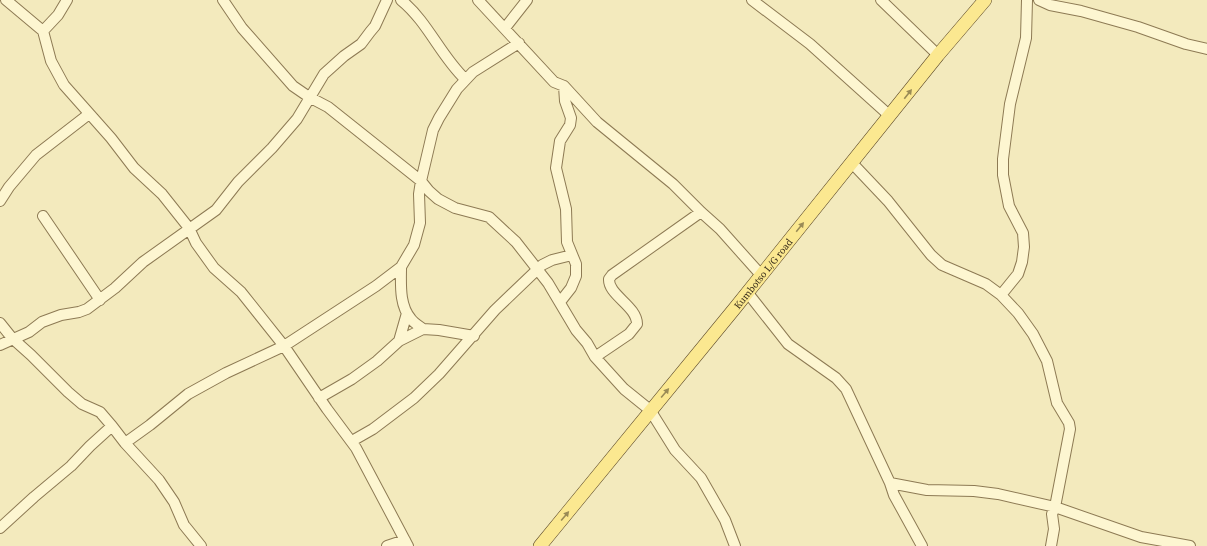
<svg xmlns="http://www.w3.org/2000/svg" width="1207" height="546" font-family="'Source Serif 4',serif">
<rect width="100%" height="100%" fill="#f3eabd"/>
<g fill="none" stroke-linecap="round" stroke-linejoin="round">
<g stroke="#8d7a54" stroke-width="12">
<path id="minor" d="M6,0l37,31 8,30 13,24 47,53 23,30 28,26 27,34 7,15 18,25 27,24 43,54 43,63 29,39 52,98
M223,0l19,28 51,58 16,11 19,10 93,74 8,10 9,8 17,9 34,9 27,25 32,41 28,47 11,13 8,14 29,32 26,21 25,40 26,28 24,42 10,26
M401,0c27,22 39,55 64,79
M478,0l76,82 10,4 33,36 76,62 28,28 19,17 41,46
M752,0l58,44 80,72
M881,0l57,55
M1039,0l11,5 31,6 57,16 48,17 21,5
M505,28l22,-28
M43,31l15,-16 9,-15
M852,163l36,38 43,54 11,10 44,19 15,11 17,18 15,21 14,27 10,42 12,20 1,6 -15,78 -3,7 2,15 -3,17
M0,201l9,-14 27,-32 53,-41
M43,216l57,84
M401,267c0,17 -2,38 10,52 3,4 8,7 12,10
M747,292l41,52 48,34 10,11 44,94 37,7 47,1 24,3 57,13 86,30 49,9
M1001,295l17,-21 4,-12 2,-15 -1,-14 -14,-27 -6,-31v-16l7,-55 16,-66 1,-38
M560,302l11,-14 5,-12v-12l-9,-22 -1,-33 -10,-41 4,-27 10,-16 1,-7 -6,-17 -1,-15
M0,323l12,15 19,17 37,37 14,12 18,8 12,14 13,17 34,37 15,22 10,23 17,21
M399,341l8,-28
M0,345l29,-13 13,-10 19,-7 18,-3 8,-3 28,-21 28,-26 73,-52 22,-28 34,-34 25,-29 27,-45 20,-18 17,-12 9,-12 5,-6 12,-26
M595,357l34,-23 8,-10c0,-18 -29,-29 -28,-45l3,-4 89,-63
M319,398l33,-19 25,-18 22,-20 24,-12 16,1 35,6
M352,441l21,-12 41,-31 25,-24 56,-64 47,-45 10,-5 20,-5
M125,443l25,-18 38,-31 38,-21 58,-27 92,-60 25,-19 13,-22 6,-22 -1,-29 2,-13 12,-51 6,-12 18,-29 16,-17 46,-29
M890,483l4,12 28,51
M0,528l34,-31 37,-31 19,-20 22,-20
M387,546l18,-6"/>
</g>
<g stroke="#5a4729" stroke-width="14">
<g id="major">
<path id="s1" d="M540,546l195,-238 203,-253 47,-55"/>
</g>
</g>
<use href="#minor" stroke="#fdf6d1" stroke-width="10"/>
<use href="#major" stroke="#fbe890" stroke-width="13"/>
</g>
<defs><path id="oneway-solid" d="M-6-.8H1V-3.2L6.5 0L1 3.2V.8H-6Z"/></defs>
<g fill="#9a8b56">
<use href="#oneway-solid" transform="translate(908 94) rotate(-52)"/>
<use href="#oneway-solid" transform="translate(800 227) rotate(-51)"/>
<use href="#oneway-solid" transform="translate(665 393) rotate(-50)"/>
<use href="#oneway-solid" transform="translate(565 516) rotate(-50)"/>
</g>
<g text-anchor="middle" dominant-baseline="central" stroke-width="3" stroke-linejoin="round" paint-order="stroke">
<g font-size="10" fill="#3a2e1b" stroke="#f9f3ce">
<text stroke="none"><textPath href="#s1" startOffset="352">Kumbotso L/G road</textPath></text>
</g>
</g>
</svg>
